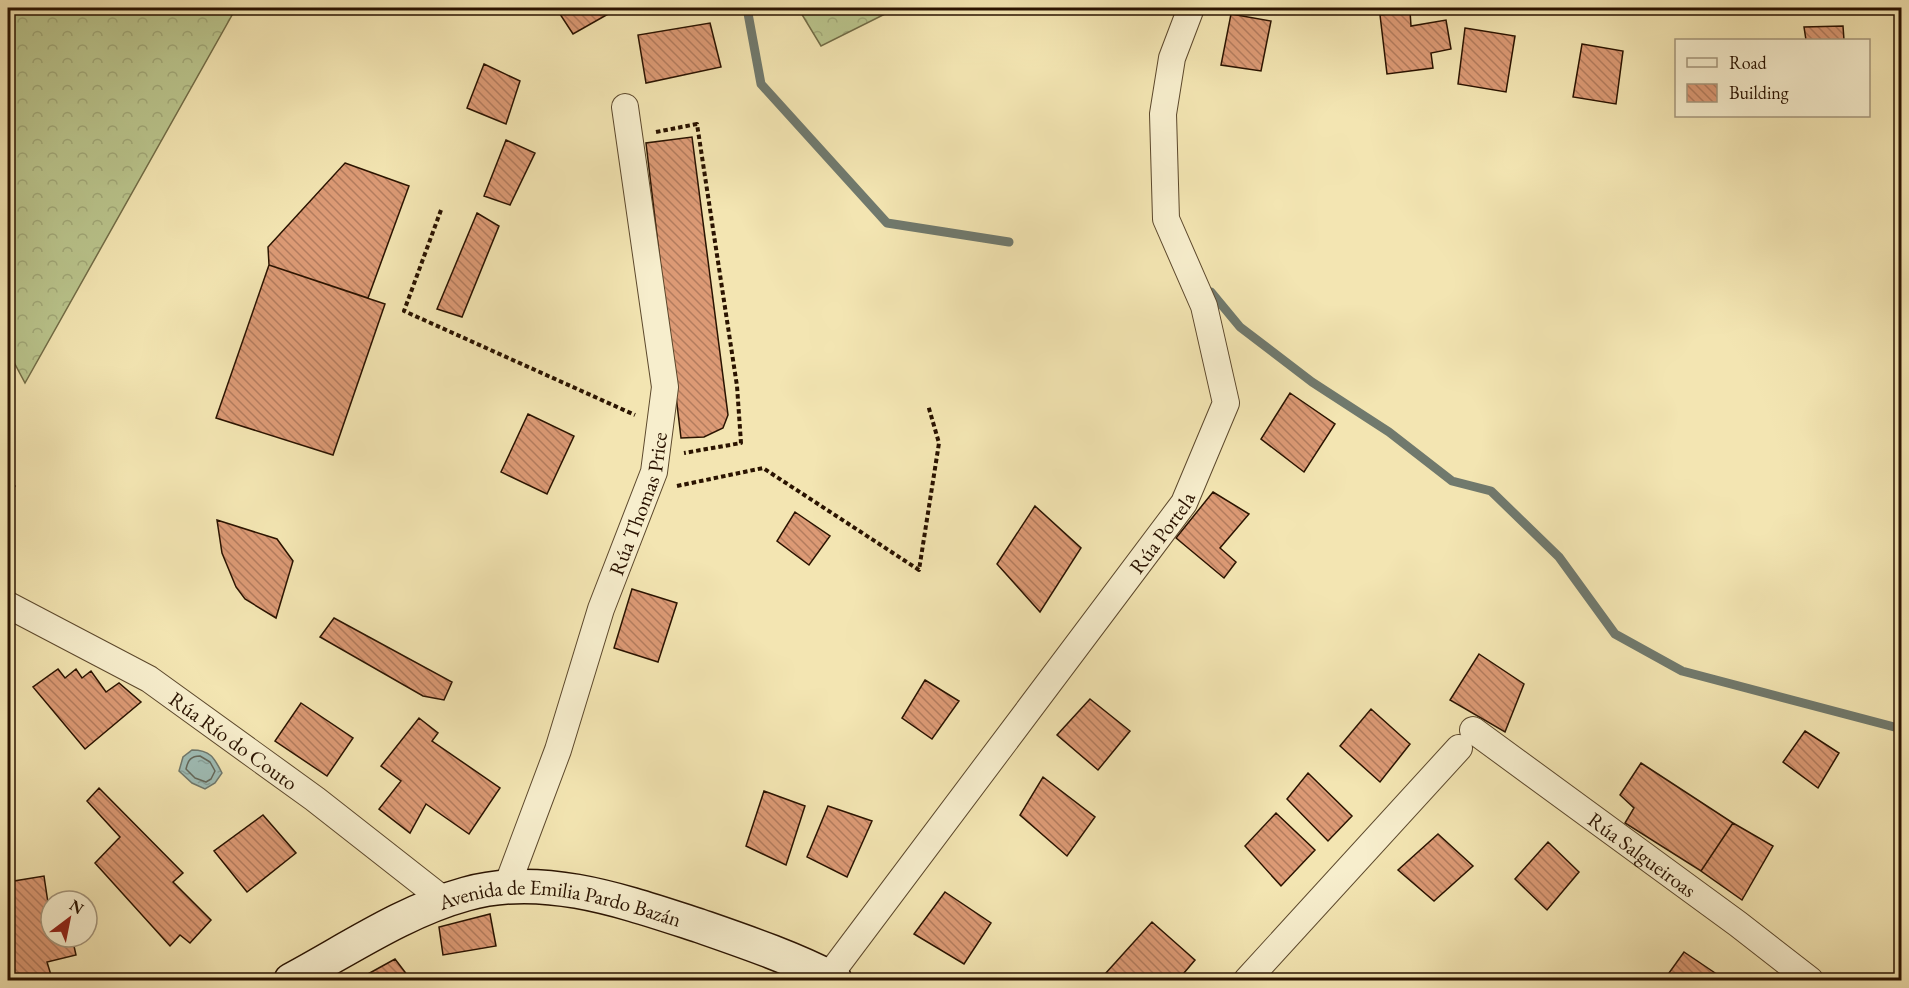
<svg xmlns="http://www.w3.org/2000/svg" width="1909" height="988" font-family="'EB Garamond',serif">
<defs>
<pattern id="forest-crowns" width="20" height="18" patternUnits="userSpaceOnUse" patternTransform="scale(1.5)"><rect width="20" height="18" fill="#bac58d"/><path d="M2 6a3 3 0 1 1 6 0M12 15a3 3 0 1 1 6 0" fill="none" stroke="#a0a878"/></pattern>
<pattern id="water-ripples" width="26" height="14" patternUnits="userSpaceOnUse" patternTransform="scale(1.5)"><rect width="26" height="14" fill="#9fbdb6"/><path d="M2 4q2-2 4 0t4 0M15 11q2-2 4 0t4 0" fill="none" stroke="#89a29b"/></pattern>
<pattern id="building-back-hatch" width="6" height="6" patternUnits="userSpaceOnUse" patternTransform="scale(1.5)"><rect width="6" height="6" fill="#dc9a75"/><path d="M-1 5l2 2M0 0l6 6M5-1l2 2" fill="none" stroke="#b37c5e"/></pattern>
</defs>
<rect width="100%" height="100%" fill="#f3e5b2"/>
<filter id="stains"><feTurbulence type="fractalNoise" baseFrequency=".00333" numOctaves="4"/><feColorMatrix values="0 0 0 0 .2 0 0 0 0 .09 0 0 0 0 .02 0 0 0 .5 -.17"/></filter>
<radialGradient id="worn" r=".72"><stop offset=".6" stop-color="#630" stop-opacity="0"/><stop offset="1" stop-color="#630" stop-opacity=".3"/></radialGradient>
<path fill="url(#forest-crowns)" stroke="#726c46" stroke-width="1.5" d="M8,8h228l-211,375 -17,-32z
M798,8h99l-76,38z"/>
<path fill="url(#water-ripples)" stroke="#70796d" stroke-width="1.5" d="M192,750c18,0 22,7 30,23l-7,10 -10,6 -13,-6 -13,-12 4,-14z"/>
<g fill="none" stroke-linecap="round" stroke-linejoin="round">
<path stroke="#64685b" stroke-width="1.5" d="M200,756l10,6 5,9 -4,8 -5,3 -11,-4 -9,-9c2,-9 5,-13 14,-13z"/>
<path stroke="#70796d" stroke-width="9" d="M747,8l14,76 126,139 122,19
M1211,292l29,35 72,55 77,50 63,49 39,10 68,66 56,77 67,37 220,58"/>
</g>
<path fill="url(#building-back-hatch)" stroke="#2a1300" stroke-width="1.5" d="M556,8h60l1,1 -44,25z
M1410,11l1,15 35,-6 5,29 -20,4 2,15 -46,6 -7,-59z
M1231,14l40,7 -10,50 -40,-6z
M710,23l11,44 -75,16 -8,-48z
M1843,26l1,14h-38l-2,-13z
M1465,28l50,8 -9,56 -48,-8z
M1582,44l41,7 -7,53 -43,-7z
M484,64l36,17 -14,43 -39,-16z
M692,137l36,278 -5,13 -19,9 -23,1 -35,-295z
M506,140l29,13 -25,52 -26,-9z
M345,163l64,23 -41,112 -99,-33 -1,-18z
M477,213l22,13 -37,91 -25,-8z
M269,265l116,39 -52,151 -117,-37z
M1290,393l45,31 -31,48 -43,-33z
M528,414l46,22 -27,58 -46,-22z
M8,482l7,4 -7,13z
M1213,492l36,22 -29,34 16,14 -12,16 -48,-40z
M1035,506l46,42 -41,64 -43,-48z
M795,512l35,24 -21,29 -32,-24z
M217,520l60,19 16,22 -17,57 -31,-19 -9,-12 -14,-34z
M632,589l45,14 -19,59 -44,-14z
M334,618l118,64 -8,18 -21,-4 -103,-59z
M1479,654l45,30 -19,48 -55,-32z
M58,669l7,9 11,-9 6,9 9,-7 15,21 13,-9 22,19 -56,47 -52,-62z
M925,680l34,21 -27,38 -30,-21z
M1090,699l40,32 -32,39 -41,-35z
M301,703l52,35 -26,38 -52,-35z
M1371,709l39,35 -30,38 -40,-36z
M419,718l19,15 -6,8 68,47 -31,46 -43,-30 -16,29 -31,-24 22,-28 -20,-15z
M1805,731l34,22 -21,35 -35,-26z
M1641,763l92,60 -32,48 -76,-48 9,-15 -14,-13z
M1308,773l44,43 -24,25 -41,-42z
M1043,777l52,40 -28,39 -47,-41z
M99,788l84,85 -10,9 38,38 -21,23 -10,-8 -10,11 -75,-83 25,-26 -33,-36z
M764,791l41,15 -19,59 -40,-19z
M828,806l44,15 -25,56 -40,-20z
M1276,813l39,37 -34,36 -36,-40z
M263,815l33,38 -49,39 -33,-41z
M1733,823l40,23 -31,54 -41,-29z
M1438,834l35,32 -39,35 -36,-31z
M1548,842l31,30 -32,38 -32,-31z
M44,876l7,47v14h21l4,18 -29,7 4,13 -43,5v-40l2,-1 -2,-10v-47z
M945,892l46,31 -27,41 -50,-30z
M490,914l6,32 -53,9 -4,-28z
M1152,922l43,38 -17,20h-67l-6,-6z
M1684,952l40,27 -60,1z
M395,959l16,21h-54z"/>
<g fill="none" stroke-linecap="round" stroke-linejoin="round">
<g stroke="#5c482c" stroke-width="28">
<g id="street">
<path id="s1" d="M8,605l141,74 166,120 130,102"/>
<path id="s2" d="M1473,730l265,194 72,56"/>
<path id="s3" d="M507,886l51,-136 43,-141 53,-137 11,-85 -40,-280"/>
<path id="s4" d="M828,977l356,-474 42,-100 -22,-97 -38,-87 -3,-105 9,-56 19,-50"/>
<path d="M1247,980l212,-232"/>
</g>
</g>
<g stroke="#2a1300" stroke-width="36">
<g id="secondary">
<path id="s5" d="M291,980c56,-30 113,-69 175,-86 78,-22 160,8 234,32 46,16 93,32 135,54"/>
</g>
</g>
<path stroke="#2a1300" stroke-width="4" stroke-dasharray="4.5 3" stroke-linecap="butt" d="M656,132l41,-8 40,262 4,57 -57,10
M441,210l-37,101 231,104
M677,486l86,-18 156,102 20,-127 -11,-38"/>
<use href="#street" stroke="#f7eecd" stroke-width="26"/>
<use href="#secondary" stroke="#f7eecd" stroke-width="33"/>
</g>
<g text-anchor="middle" dominant-baseline="central" stroke-width="4.5" stroke-linejoin="round" paint-order="stroke">
<g font-size="21" fill="#2a1300" stroke="#f7eecd">
<text stroke="none"><textPath href="#s3" startOffset="405">Rúa Thomas Price</textPath></text>
<text stroke="none"><textPath href="#s4" startOffset="556">Rúa Portela</textPath></text>
<text stroke="none"><textPath href="#s1" startOffset="264">Rúa Río do Couto</textPath></text>
<text stroke="none"><textPath href="#s2" startOffset="210">Rúa Salgueiroas</textPath></text>
<text stroke="none"><textPath href="#s5" startOffset="291">Avenida de Emilia Pardo Bazán</textPath></text>
</g>
</g>
<rect width="1909" height="988" fill="none" stroke="#f3e5b2" stroke-width="30"/>
<rect x="9" y="9" width="1891" height="970" fill="none" stroke="#2a1300" stroke-width="3"/>
<rect x="15" y="15" width="1879" height="958" fill="none" stroke="#2a1300" stroke-width="1.5"/>
<rect x="1675" y="39" width="195" height="78" fill="#f7eecd" stroke="#a5967b" stroke-width="1.5"/>
<rect x="1687" y="58" width="30" height="9" fill="#f7eecd" stroke="#a5967b" stroke-width="1.5"/>
<text x="1729" y="69" font-size="18" fill="#2a1300">Road</text>
<rect x="1687" y="84" width="30" height="18" fill="url(#building-back-hatch)" stroke="#a5967b" stroke-width="1.5"/>
<text x="1729" y="99" font-size="18" fill="#2a1300">Building</text>
<g transform="translate(69 919) rotate(32)"><circle r="28" fill="#f7eecd" stroke="#a5967b" stroke-width="1.5"/>
<path d="M0-4.5L10 22L0 15L-10 22Z" fill="#8f2418"/>
<text y="-9" font-size="16" font-weight="bold" text-anchor="middle" fill="#2a1300">N</text>
</g>
<rect width="100%" height="100%" filter="url(#stains)"/>
<rect width="100%" height="100%" fill="url(#worn)"/>
</svg>
